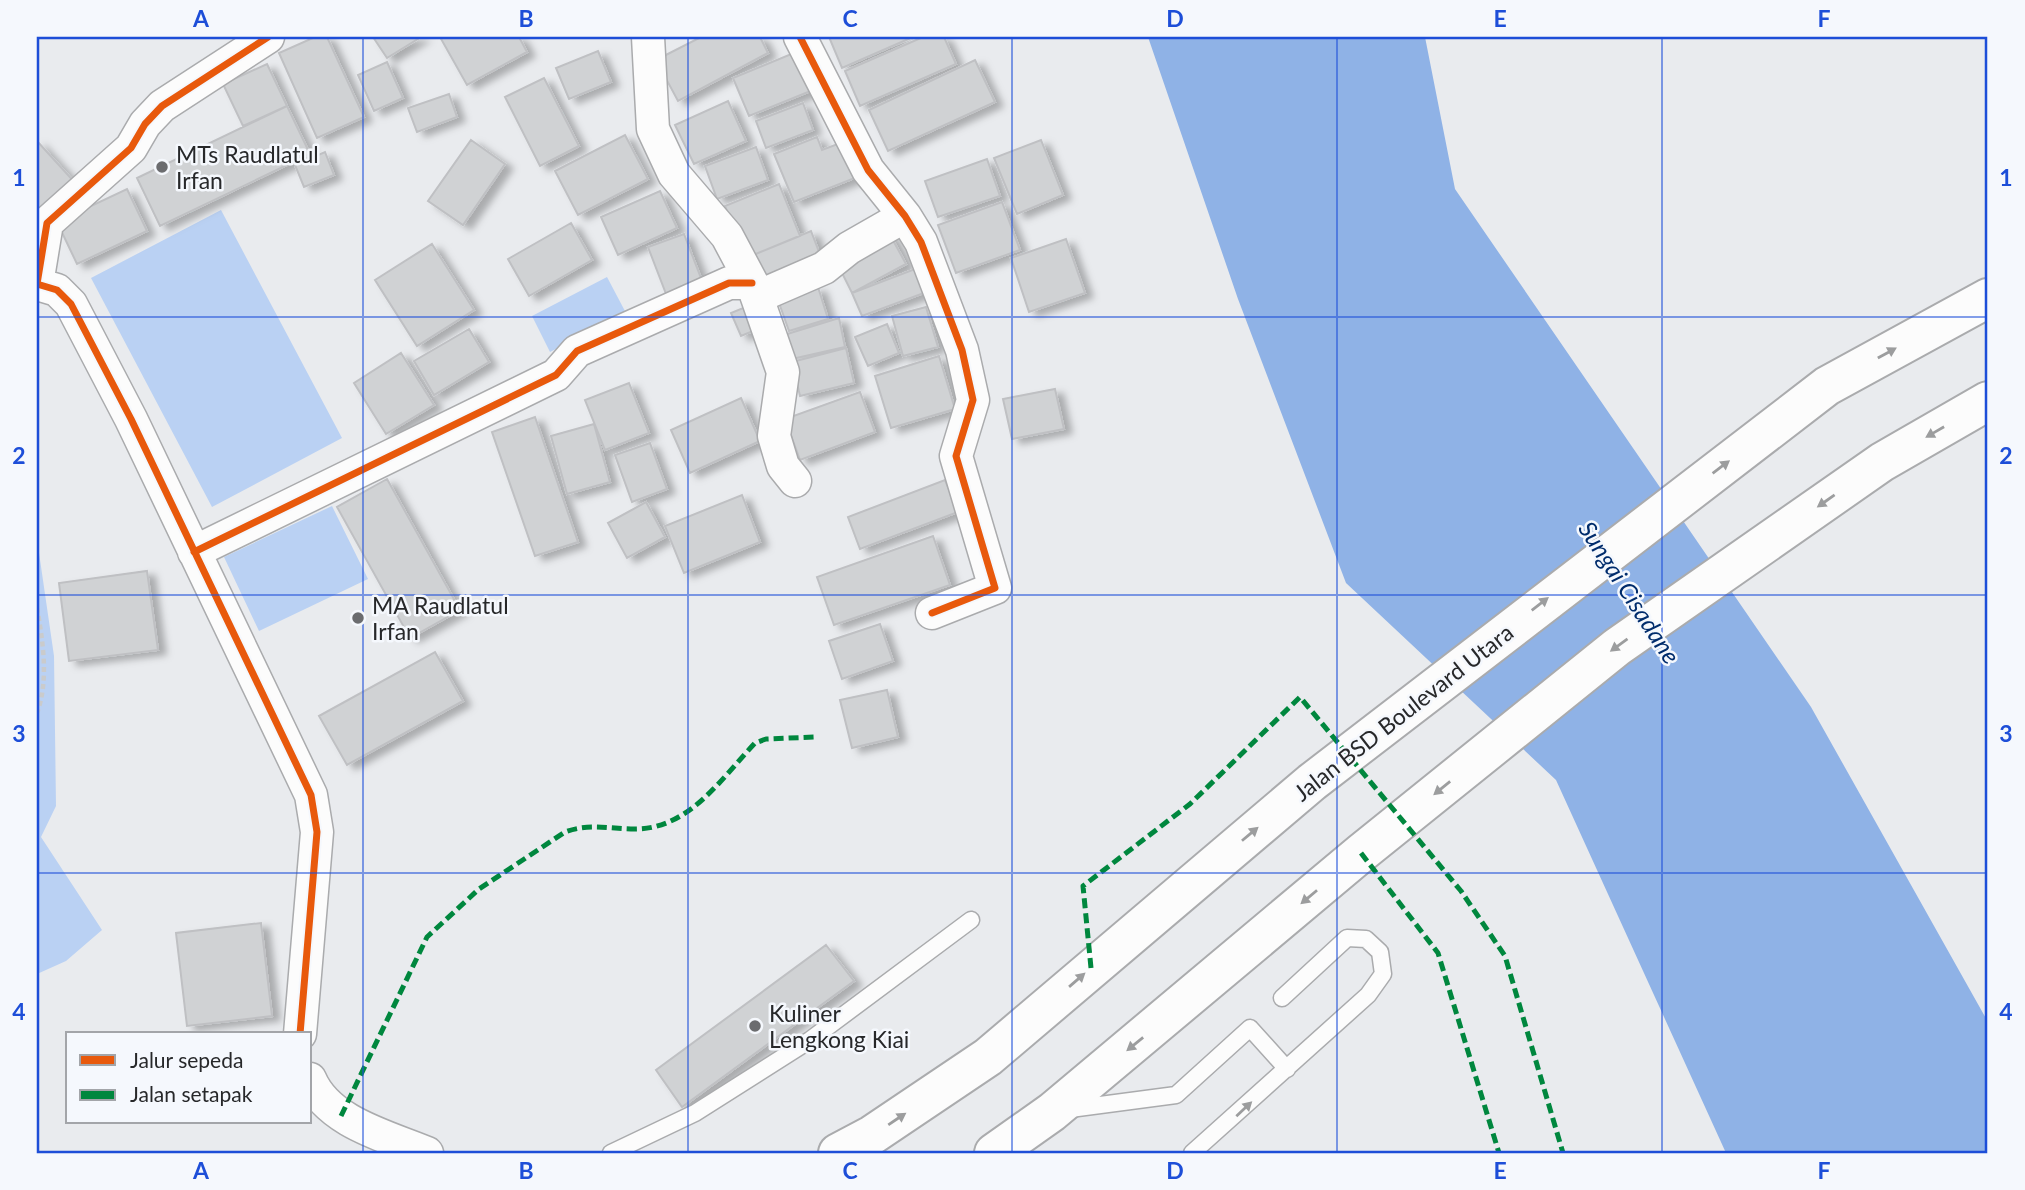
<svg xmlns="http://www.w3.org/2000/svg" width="2025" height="1190" font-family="Lato,sans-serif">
<defs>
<filter id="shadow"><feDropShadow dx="8" dy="4.5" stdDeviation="3.5" flood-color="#0004"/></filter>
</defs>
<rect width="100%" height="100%" fill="#e9ebee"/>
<path fill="#bad1f3" d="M221,210l121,228 -130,69 -121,-229z
M607,277l19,36 -76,39 -18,-36z
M332,506l36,73 -109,52 -35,-74z
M37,539l17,117 2,150 -15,31 61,93 -36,31 -29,13z"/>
<path fill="#8fb2e6" d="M1148,37h277l30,152 356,518 177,315v131h-262l-170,-373 -210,-197 -108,-284z"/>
<path fill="#d0d2d4" stroke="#bfc0c3" stroke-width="2" filter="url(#shadow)" d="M315,37h12l37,80 -47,21 -38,-85z
M373,37h48l-34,21z
M440,37h79l8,15 -60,33z
M701,37h59l8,16 -90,48 -22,-41z
M829,37h84l-71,31z
M923,37h21l12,27 -96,42 -15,-35z
M801,50l17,38 -69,28 -16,-38z
M598,51l13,31 -42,17 -13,-31z
M975,60l20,42 -107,49 -19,-41z
M387,62l16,36 -29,13 -16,-36z
M267,64l20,42 -44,20 -20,-42z
M544,78l35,68 -39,20 -35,-69z
M449,94l8,23 -40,15 -9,-24z
M728,101l18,40 -52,23 -19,-39z
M803,103l10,27 -47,18 -10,-27z
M287,106l23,48 -150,72 -23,-48z
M625,135l23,44 -70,36 -23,-44z
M817,137l5,13 29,-11 14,35 -71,28 -20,-48z
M471,140l34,24 -42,61 -35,-24z
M1041,140l22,55 -46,19 -23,-56z
M37,141l41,45 -41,28z
M756,147l12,33 -51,19 -12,-33z
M325,152l9,23 -30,12 -9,-22z
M987,159l13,37 -62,21 -13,-36z
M779,184l21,52 -54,22 -21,-52z
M127,189l20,42 -70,33 -20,-42z
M660,191l17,37 -59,27 -17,-38z
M1002,202l18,48 -64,23 -18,-48z
M571,223l21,37 -63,36 -21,-37z
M811,231l13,34 -64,26 -14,-33z
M889,233l17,31 -54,29 -16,-32z
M684,234l20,52 -36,13 -20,-52z
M1066,239l19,54 -56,19 -18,-54z
M432,244l42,66 -57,36 -42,-66z
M915,269l9,24 -62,23 -10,-23z
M818,287l10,32 -39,12 -11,-31z
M748,306l10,23 -17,7 -10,-23z
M926,307l12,40 -35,9 -11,-40z
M839,318l6,29 -53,12 -8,-24z
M887,324l12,29 -31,13 -13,-29z
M469,329l20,33 -55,33 -20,-34z
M846,348l8,35 -54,13 -8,-34z
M401,353l33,52 -48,29 -32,-51z
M939,356l16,53 -64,19 -16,-52z
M629,383l20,50 -44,17 -20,-50z
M1055,389l9,40 -52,10 -9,-40z
M860,392l15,40 -75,28 -15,-41z
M741,398l19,43 -70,32 -19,-43z
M535,417l43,125 -43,14 -43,-124z
M594,424l16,58 -43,12 -16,-58z
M650,443l17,46 -35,13 -17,-47z
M387,479l73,131 -50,28 -73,-131z
M945,480l13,32 -98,37 -12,-32z
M742,495l18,47 -76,31 -19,-47z
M646,502l19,35 -38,21 -19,-35z
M933,536l17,49 -116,40 -17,-48z
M147,571l11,79 -89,11 -10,-78z
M880,624l13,37 -51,18 -13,-38z
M435,652l28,49 -116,64 -28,-49z
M887,690l11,47 -46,11 -12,-48z
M261,923l11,93 -85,10 -11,-93z
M826,945l28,36 -172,126 -26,-37z"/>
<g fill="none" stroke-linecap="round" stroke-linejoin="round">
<g stroke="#aaabad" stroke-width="19">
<path id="service" d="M1070,1109l106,-14 74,-67 37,41
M611,1153l84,-40 115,-73 161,-120
M1192,1153l176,-158 15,-21 -3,-22 -14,-13 -19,-1 -65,60"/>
</g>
<g stroke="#aaabad" stroke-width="35">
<path id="minor" d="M268,37l-106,69 -17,18 -14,24 -84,75 -10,61 20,6 14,14 60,115 180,376 6,37 -17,202
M648,37l5,92 21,45 53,62 25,47 31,89 -9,64 9,30 12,15
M800,37l68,133 37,46 16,26 41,108 11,50 -17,56 39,132 -63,25
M757,297l67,-29 25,-20 56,-32
M194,552l362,-177 21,-24 152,-68h23
M310,1079c18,43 76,57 117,74"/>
</g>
<g stroke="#aaabad" stroke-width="42">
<path id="secondary" d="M838,1153l34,-18 116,-78 324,-275 515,-396 161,-88
M994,1153l58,-41 309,-259 256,-206 265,-185 106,-61"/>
</g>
<path stroke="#cacbcc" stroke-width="4.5" stroke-dasharray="5 3.5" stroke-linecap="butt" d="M37,608c6,33 12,73 0,105"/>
<use href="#service" stroke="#fcfcfc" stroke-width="16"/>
<use href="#minor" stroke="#fcfcfc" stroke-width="32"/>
<use href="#secondary" stroke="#fcfcfc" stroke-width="38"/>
<path stroke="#00873e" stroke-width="5" stroke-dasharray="10 5" stroke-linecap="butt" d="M1361,853l77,100 61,200
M1091,968l-8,-82 107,-82 110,-107 161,194 44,65 58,197
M341,1116l86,-179 52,-48 86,-57c24,-9 44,-3 70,-3 54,0 86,-50 120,-86l11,-4 49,-2"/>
<g stroke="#f5f8fd" stroke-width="11">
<path id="cycleway" d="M268,37l-106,69 -17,18 -14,24 -84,75 -10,61 20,6 14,14 60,115 180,376 6,37 -17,202
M800,37l68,133 37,46 16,26 41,108 11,50 -17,56 39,132 -63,25
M194,552l362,-177 21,-24 152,-68h23"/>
</g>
<use href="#cycleway" stroke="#e8590c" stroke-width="7"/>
</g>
<defs><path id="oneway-solid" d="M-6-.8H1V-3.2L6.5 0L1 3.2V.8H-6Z" transform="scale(1.75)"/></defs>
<g fill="#9c9d9e">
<use href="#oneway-solid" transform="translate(1887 353) rotate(-29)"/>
<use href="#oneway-solid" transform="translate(1935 432) rotate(150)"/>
<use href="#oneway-solid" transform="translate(1721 467) rotate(-37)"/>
<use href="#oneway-solid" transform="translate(1826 501) rotate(145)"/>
<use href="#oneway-solid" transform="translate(1540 604) rotate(-38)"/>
<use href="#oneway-solid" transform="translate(1619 645) rotate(144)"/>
<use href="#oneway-solid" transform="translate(1442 788) rotate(141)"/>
<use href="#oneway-solid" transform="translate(1250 834) rotate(-40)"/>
<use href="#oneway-solid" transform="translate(1309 897) rotate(140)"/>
<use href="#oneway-solid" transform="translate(1077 980) rotate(-41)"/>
<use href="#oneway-solid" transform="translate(1135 1044) rotate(141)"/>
<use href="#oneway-solid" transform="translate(1244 1109) rotate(-43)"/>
<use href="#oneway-solid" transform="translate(897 1119) rotate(-34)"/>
</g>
<path fill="none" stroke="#1d4ed8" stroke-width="2" stroke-opacity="0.55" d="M363,37v1116M688,37v1116M1012,37v1116M1337,37v1116M1662,37v1116M37,317h1951M37,595h1951M37,873h1951"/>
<g fill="#6b6c6f" stroke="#f5f8fd" stroke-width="2.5">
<circle cx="162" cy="167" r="7"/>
<circle cx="358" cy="618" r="7"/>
<circle cx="755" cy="1026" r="7"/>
</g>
<g text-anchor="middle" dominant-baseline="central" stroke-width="5" stroke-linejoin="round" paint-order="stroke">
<g font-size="23" fill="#27282a" stroke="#f5f8fd" text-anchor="start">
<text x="176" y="154">MTs Raudlatul<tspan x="176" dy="26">Irfan</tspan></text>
<text x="372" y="605">MA Raudlatul<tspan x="372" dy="26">Irfan</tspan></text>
<text x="769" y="1013">Kuliner<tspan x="769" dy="26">Lengkong Kiai</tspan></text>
</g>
<g font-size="23" fill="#27282a" stroke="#f5f8fd">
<text transform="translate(1403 712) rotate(-38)">Jalan BSD Boulevard Utara</text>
</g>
<g font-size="24" font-style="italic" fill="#002c6c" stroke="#f5f8fd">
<text transform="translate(1630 592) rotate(57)">Sungai Cisadane</text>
</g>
</g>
<rect width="2025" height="1190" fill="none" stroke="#f5f8fd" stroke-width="77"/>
<rect x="66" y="1032" width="245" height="91" fill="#f5f8fd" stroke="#a3a5a9" stroke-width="2"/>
<rect x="80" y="1055" width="35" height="10" fill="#e8590c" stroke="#a3a5a9" stroke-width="2"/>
<text x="130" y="1068" font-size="21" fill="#27282a">Jalur sepeda</text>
<rect x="80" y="1090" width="35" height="10" fill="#00873e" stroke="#a3a5a9" stroke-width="2"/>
<text x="130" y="1102" font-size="21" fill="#27282a">Jalan setapak</text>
<rect x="38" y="38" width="1948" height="1114" fill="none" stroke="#1d4ed8" stroke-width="2.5"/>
<g font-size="23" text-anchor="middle" font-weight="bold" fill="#1d4ed8">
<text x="201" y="27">A</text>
<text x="526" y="27">B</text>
<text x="850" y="27">C</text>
<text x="1175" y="27">D</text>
<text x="1500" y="27">E</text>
<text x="1824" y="27">F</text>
<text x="19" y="186">1</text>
<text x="2006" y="186">1</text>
<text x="19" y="464">2</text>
<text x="2006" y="464">2</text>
<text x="19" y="742">3</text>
<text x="2006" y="742">3</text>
<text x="19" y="1020">4</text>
<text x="2006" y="1020">4</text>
<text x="201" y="1179">A</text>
<text x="526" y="1179">B</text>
<text x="850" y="1179">C</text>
<text x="1175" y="1179">D</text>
<text x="1500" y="1179">E</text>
<text x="1824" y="1179">F</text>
</g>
</svg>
